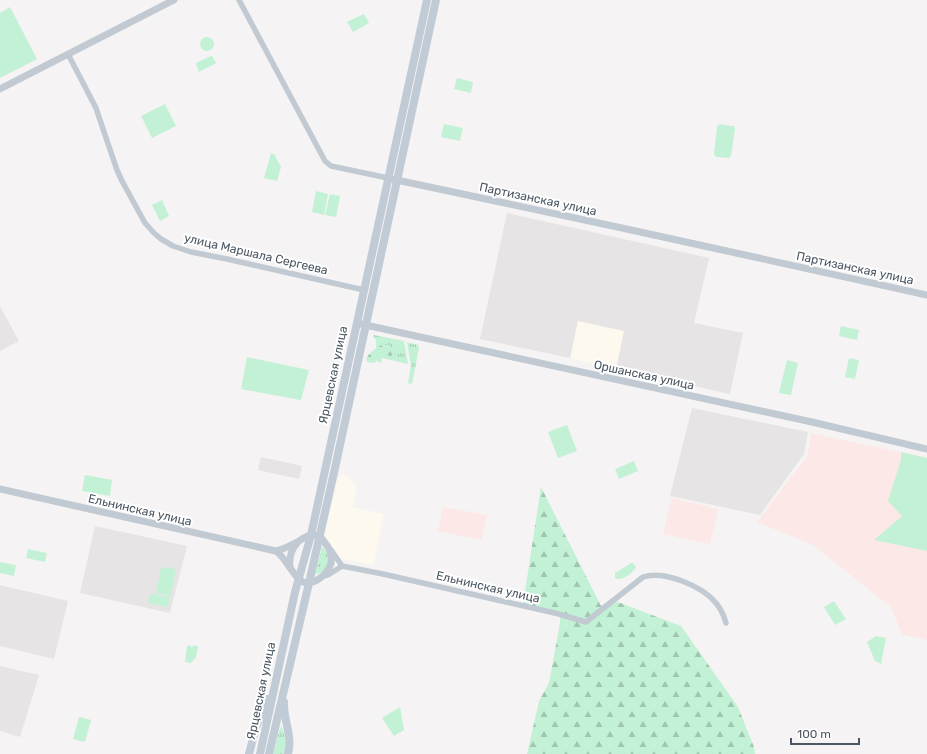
<svg xmlns="http://www.w3.org/2000/svg" width="927" height="754" font-family="Rubik,sans-serif">
<defs>
<pattern id="grass-tufts" width="24" height="20" patternUnits="userSpaceOnUse"><rect width="24" height="20" fill="#c3f1d5"/><path d="M3 7l-1-3M5 7V3M7 7l1-3M15 17l-1-3M17 17v-4M19 17l1-3" fill="none" stroke="#a0c6b0"/></pattern>
<pattern id="forest-firs" width="22" height="20" patternUnits="userSpaceOnUse"><rect width="22" height="20" fill="#c3f1d5"/><path d="M5 1l3.5 6h-7zM16 11l3.5 6h-7z" fill="#a0c6b0"/></pattern>
</defs>
<rect width="100%" height="100%" fill="#f5f3f3"/>
<path fill="#fdf9ef" d="M578,321l47,10 -9,38 -46,-11z
M341,474l7,2 9,11 -4,20 31,7 -10,49 -2,2h-3l-29,-7 -15,-24 12,-53z"/>
<path fill="#e6e4e5" d="M507,213l202,45 -15,65 49,10 -13,61 -114,-25 8,-38 -46,-10 -8,37 -90,-19z
M0,306l19,35 -19,10z
M692,408l116,24 -4,22 -44,61 -90,-19z
M261,457l41,9 -3,13 -41,-9z
M95,526l92,20 -17,67 -90,-20z
M0,585l68,16 -14,58 -54,-13z
M0,666l39,9 -19,62 -20,-6z"/>
<path fill="#fce8e6" d="M811,433l116,25v182l-25,-6 -11,-27 -78,-62 -56,-23 51,-67z
M672,498l46,11 -8,35 -47,-10z
M443,507l44,8 -6,25 -43,-9z"/>
<path fill="url(#grass-tufts)" d="M374,335l30,6 4,23 -26,-6 -1,5 -4,-2 4,-5 6,-2 -5,-9 -6,3v-8l-3,-3z
M407,342l11,3 1,3 -7,36 -4,-1 3,-17z
M322,546c11,10 7,25 -7,29z
M281,727h1c4,8 4,18 2,27h-11l6,-23z"/>
<path fill="url(#forest-firs)" d="M382,345h7l4,4 1,4 -3,3c-8,-3 -11,3 -17,7l-7,-1 -1,-3c4,-7 9,-11 16,-14z
M541,487l60,119 11,-8 3,3 66,25 57,81 16,40 1,7h-228l12,-53 10,-18 11,-60v-9l-37,-9z"/>
<path fill="#c3f1d5" d="M10,7l27,52 -37,19v-65z
M364,14l5,9 -16,9 -6,-10z
M200 44a7 7 0 1 1 14 0a7 7 0 1 1-14 0Z
M211,56h1l4,7 -17,9 -3,-8v-1z
M457,78l16,4 -2,11 -17,-4z
M165,104l11,22 -24,12 -11,-22z
M444,124l19,4 -3,13 -19,-4z
M719,124l13,2h2l1,3 -4,27 -2,2 -13,-1 -1,-1 -1,-2 3,-27z
M271,153l3,1 7,13 -4,14 -13,-3z
M316,191l12,3 -4,21 -12,-3z
M330,194l10,2 -4,21 -11,-2z
M162,200l7,16 -9,5 -8,-16z
M841,326l18,4 -2,10 -18,-4z
M247,357l62,13 -8,30 -60,-11z
M849,358l10,2 -4,19 -10,-2z
M787,360l11,3 -7,32 -12,-2z
M567,425l10,26 -19,7 -10,-26z
M901,452l26,6v93l-53,-11 28,-24 -14,-15 13,-41z
M634,461l4,10 -19,8 -4,-10z
M85,475l27,5 -2,16 -28,-5z
M28,549l19,4 -2,9 -19,-4z
M0,562l16,3 -2,11 -14,-3z
M631,563h2l3,4c-3,6 -13,13 -19,12l-2,-1v-5z
M161,567l15,2 -5,27 -15,-3z
M150,594l20,3 -2,10 -20,-4z
M834,601l12,18 -11,6 -11,-18z
M876,636l10,2 -5,26 -6,-3 -8,-19z
M189,645l3,2 2,-2 3,1 1,1 -2,10 -5,6 -6,-1 2,-16z
M400,707l4,23 -10,6 -12,-18z
M79,717l12,3 -6,22 -12,-3z"/>
<g fill="none" stroke-linecap="round" stroke-linejoin="round">
<path stroke="#c1cad2" stroke-width="5.5" d="M239,0l86,161 6,5 57,12
M68,54l28,54 6,18 15,44 5,11 23,42 9,10 7,6 12,7 18,6 36,7 137,31
M331,550l11,16
M342,566l41,8 176,40 27,8 57,-45c21,-7 59,9 73,26 5,6 8,13 10,20
M323,576l5,-1 14,-9"/>
<path stroke="#c1cad2" stroke-width="7" d="M0,89l174,-89
M392,179l230,49 305,67
M361,324l64,14 387,84 115,27
M0,489l276,62c10,7 18,27 27,31 11,4 25,-8 28,-19 1,-7 -1,-15 -6,-20 -3,-5 -6,-8 -12,-8 -6,0 -10,3 -14,6 -7,4 -15,8 -23,10
M290,566c-1,-9 1,-16 7,-23"/>
<path stroke="#c1cbd6" stroke-width="8" d="M284,702c-1,18 9,33 4,52
M249,754l7,-27 12,-28
M260,754l35,-162 16,-57 116,-535
M269,754l40,-171 26,-115 101,-468"/>
</g>
<g text-anchor="middle" dominant-baseline="central" stroke-width="4" stroke-linejoin="round" paint-order="stroke">
<g font-size="12" fill="#4a5661" stroke="#fff">
<text transform="translate(538 199) rotate(12)">Партизанская улица</text>
<text transform="translate(256 254) rotate(13)">улица Маршала Сергеева</text>
<text transform="translate(855 268) rotate(12)">Партизанская улица</text>
<text transform="translate(333 375) rotate(-78)">Ярцевская улица</text>
<text transform="translate(644 375) rotate(12)">Оршанская улица</text>
<text transform="translate(140 510) rotate(13)">Ельнинская улица</text>
<text transform="translate(488 587) rotate(13)">Ельнинская улица</text>
<text transform="translate(261 691) rotate(-78)">Ярцевская улица</text>
</g>
</g>
<path d="M791 738v6h68v-6" fill="none" stroke="#4a5661" stroke-width="2"/>
<text x="797" y="738" font-size="12" fill="#4a5661" stroke="#ffffff" stroke-width="3" paint-order="stroke">100 m</text>
</svg>
